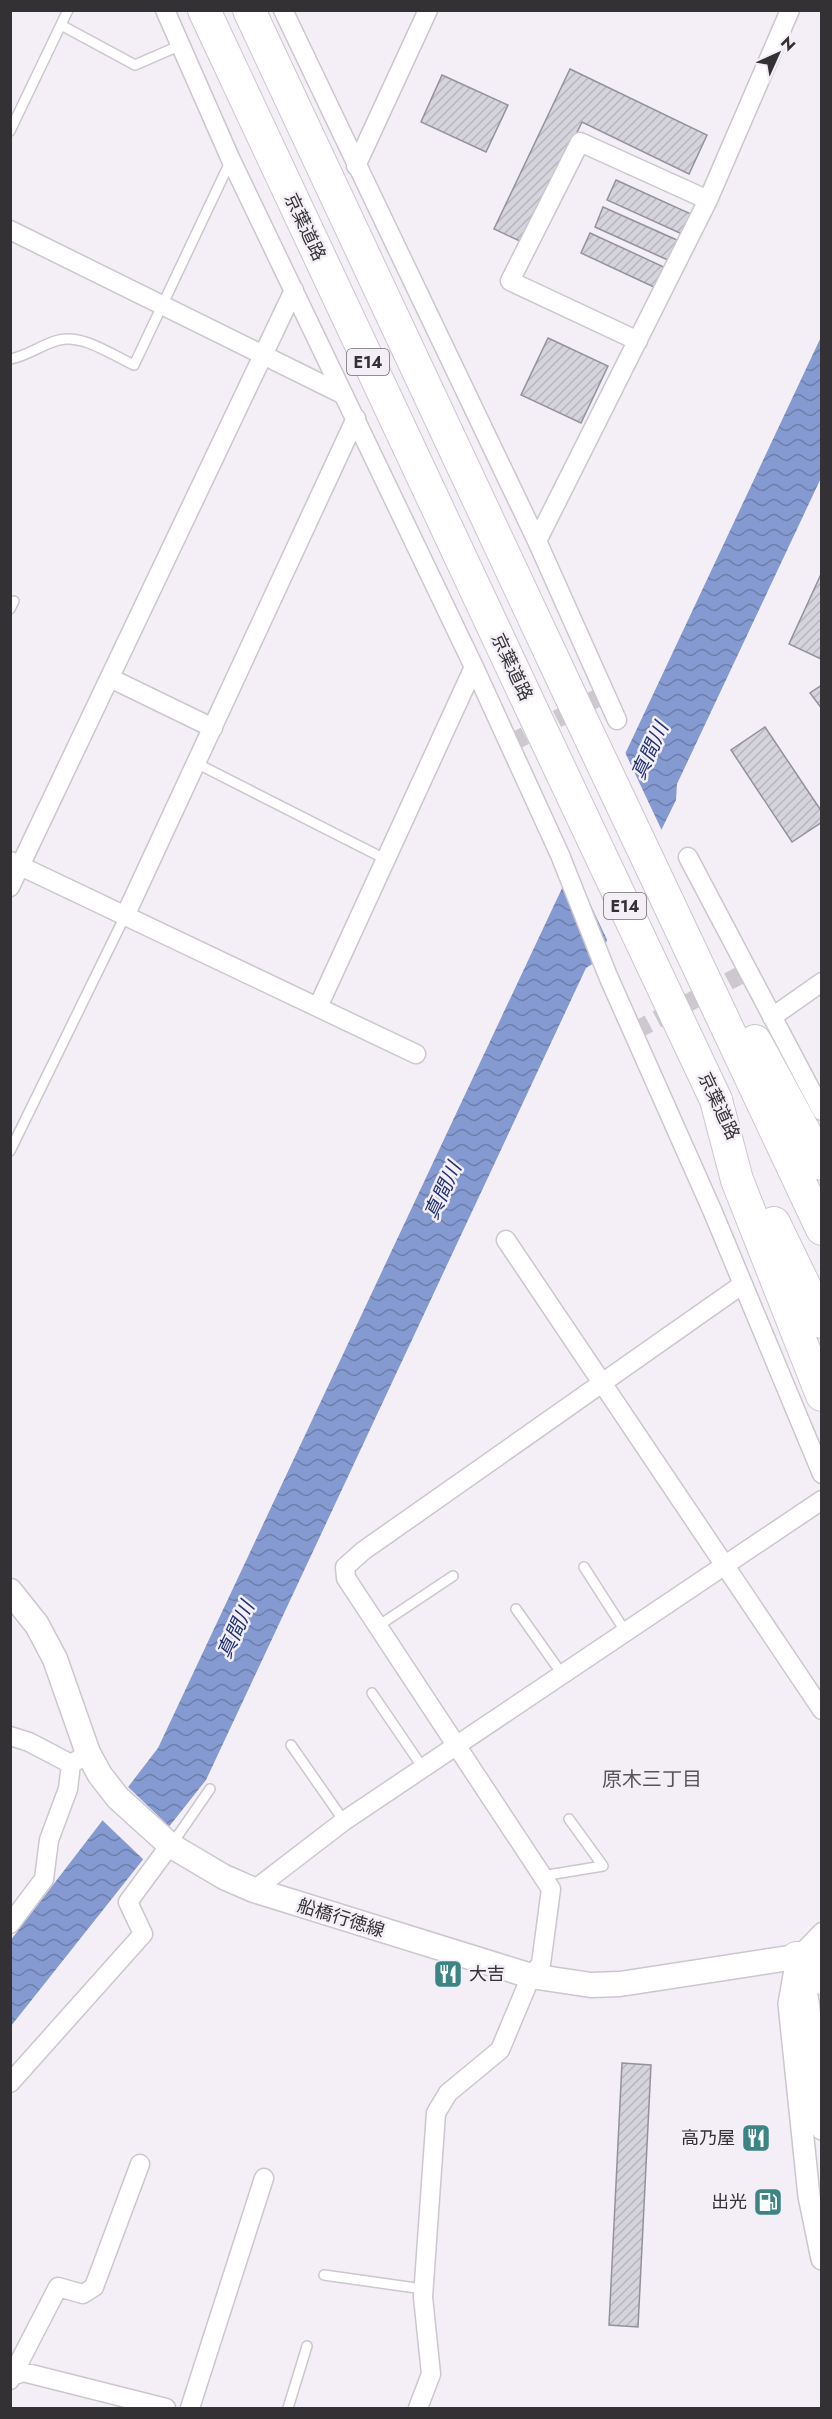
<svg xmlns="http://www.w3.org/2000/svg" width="832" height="2419" font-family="Jost,'Noto Sans JP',sans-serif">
<defs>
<pattern id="water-waves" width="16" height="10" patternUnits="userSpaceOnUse" patternTransform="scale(1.5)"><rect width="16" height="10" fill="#859ad1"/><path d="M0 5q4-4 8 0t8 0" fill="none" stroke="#6d7eaa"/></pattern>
<pattern id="building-hatch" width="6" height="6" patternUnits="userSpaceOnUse" patternTransform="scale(1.5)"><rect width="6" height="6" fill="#d5d4dd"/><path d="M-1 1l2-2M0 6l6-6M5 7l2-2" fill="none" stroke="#b7b6be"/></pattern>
</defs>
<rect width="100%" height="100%" fill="#f4eef6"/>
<path fill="url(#water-waves)" d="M821,337v141l-144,306 -1,16 -79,161 -11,7 -380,812 -195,246 -1,-85 148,-193z"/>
<path fill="#f4eef6" d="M623,748l40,85 -54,111 -39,-83z
M126,1785l45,43 -26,33 -45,-43z"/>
<path fill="url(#building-hatch)" stroke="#93929b" stroke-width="1.5" d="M570,69l137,66 -18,39 -107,-52 -58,121 -30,-14z
M442,75l66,30 -22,47 -65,-30z
M616,180l75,34 -9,20 -75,-34z
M603,207l76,34 -9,20 -75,-34z
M590,233l76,35 -10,20 -75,-35z
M548,338l60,28 -27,57 -60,-28z
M822,572v85l-1,2 -32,-15z
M822,685v24l-12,-16z
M765,727l57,85v10l-30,20 -61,-92z
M622,2063l29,2 -13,262 -29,-2z"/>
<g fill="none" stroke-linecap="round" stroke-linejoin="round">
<path stroke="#cdc8cf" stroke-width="18" stroke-dasharray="18 9" stroke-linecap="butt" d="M509,744l96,-50
M633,1032l115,-61"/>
<g stroke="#ccc6ce" stroke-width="12">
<path id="service" d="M61,25l74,40 46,-20
M10,131l58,-121
M10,359c18,-3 32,-15 49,-19 24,-6 53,15 75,25l97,-205
M10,609l4,-8
M196,763l189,96
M10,1151l115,-235
M584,1567l41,64
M516,1609l46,65
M378,1626l75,-50
M372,1693l51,75
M291,1745l53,76
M172,1844l38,-55
M542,1876l61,-10 -34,-47
M324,2275l99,14
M288,2408l19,-62"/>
</g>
<g stroke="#ccc6ce" stroke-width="21">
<path id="minor" d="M165,10l66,150 243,507 86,188 48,121 104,234 110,264
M283,10l254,531 80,179
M356,166l72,-156
M10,230l334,165
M638,341l-128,-60 70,-139 128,58
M537,541l171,-341 82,-190
M110,678l103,50
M688,857l134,254
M10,861l406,193
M10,887l284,-597
M125,916l231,-498
M318,1007l156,-340
M772,1017l50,-35
M506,1240l316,470
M10,1736l19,6 42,22 10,-6
M254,1890l90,-69 478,-321
M10,1924l34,-45 5,-39 19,-51 3,-25
M800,1962l-3,-4 25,-26
M10,2083l133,-149 -15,-32 42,-57
M10,2377l13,-5 143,36
M10,2380l48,-93 25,7 11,-7 46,-123
M190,2408l74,-230
M418,2408l13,-34 -8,-77 13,-184 12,-20 52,-43 31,-74 10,-12 10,-75 -205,-311 -1,-11 18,-16 380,-267"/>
</g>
<g stroke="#ccc6ce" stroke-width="24">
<path id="tertiary" d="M797,1958l-8,46 20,192 13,63
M799,1964l9,37 14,128"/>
</g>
<g stroke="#ccc6ce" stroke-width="27">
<path id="secondary" d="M10,1591l27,34 18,34 33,94 12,22 18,23 52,47 54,32 30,13 277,86 60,9 29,-1 202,-31"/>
</g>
<g stroke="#ccc6ce" stroke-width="34">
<path id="motorway" d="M204,10l329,702
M249,10l321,685
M667,900l155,329
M755,1041l67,123
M716,1100l21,80 85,215
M774,1223l48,99
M797,1958l25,20"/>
</g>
<use href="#service" stroke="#fff" stroke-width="9"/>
<use href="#minor" stroke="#fff" stroke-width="18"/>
<use href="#tertiary" stroke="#fff" stroke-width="21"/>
<use href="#secondary" stroke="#fff" stroke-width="24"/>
<use href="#motorway" stroke="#fff" stroke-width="32"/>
<g stroke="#ccc6ce" stroke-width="34" stroke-linecap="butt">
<path id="motorway-bridge" d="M570,695l97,205
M533,712l183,388"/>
</g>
<use href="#motorway-bridge" stroke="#fff" stroke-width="32"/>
</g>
<defs>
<g id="restaurant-square" transform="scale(1.5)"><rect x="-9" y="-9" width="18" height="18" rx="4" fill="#3c8584" stroke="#f4eef6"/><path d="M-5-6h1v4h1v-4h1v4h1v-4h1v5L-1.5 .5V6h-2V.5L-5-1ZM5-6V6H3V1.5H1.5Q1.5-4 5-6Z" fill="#fff"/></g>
<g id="fuel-square" transform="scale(1.5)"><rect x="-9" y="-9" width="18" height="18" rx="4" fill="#3c8584" stroke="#f4eef6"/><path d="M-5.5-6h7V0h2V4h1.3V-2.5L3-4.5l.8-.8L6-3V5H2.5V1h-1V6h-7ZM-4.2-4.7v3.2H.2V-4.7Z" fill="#fff"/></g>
</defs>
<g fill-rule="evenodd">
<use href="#restaurant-square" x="448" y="1974"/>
<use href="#restaurant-square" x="756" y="2138"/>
<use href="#fuel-square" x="768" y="2202"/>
</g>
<g text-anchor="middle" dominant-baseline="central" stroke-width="5" stroke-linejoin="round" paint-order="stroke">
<g fill="#f4eef6" stroke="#6d6a6e" stroke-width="1.5">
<rect x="347" y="349" width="42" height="26" rx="4.5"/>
<rect x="604" y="893" width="42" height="26" rx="4.5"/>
</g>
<g font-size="16" font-weight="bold" fill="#333134">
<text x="368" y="362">E14</text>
<text x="625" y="906">E14</text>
</g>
<g font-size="18" fill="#333134" stroke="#f4eef6">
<text transform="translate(305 227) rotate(65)">京葉道路</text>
<text transform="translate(512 667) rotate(65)">京葉道路</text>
<text transform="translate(719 1106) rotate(65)">京葉道路</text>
<text transform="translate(341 1918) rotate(17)">船橋行徳線</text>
</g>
<g font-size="18" fill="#333134" stroke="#f4eef6" text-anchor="end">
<text x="469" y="1974" text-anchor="start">大吉</text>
<text x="735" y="2138">高乃屋</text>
<text x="747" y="2202">出光</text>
</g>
<g font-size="20" font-style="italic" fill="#1f3273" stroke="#f4eef6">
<text transform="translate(650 751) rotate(-65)">真間川</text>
<text transform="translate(443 1191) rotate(-65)">真間川</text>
<text transform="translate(236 1630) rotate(-65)">真間川</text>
</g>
<g font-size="20" fill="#58545a" stroke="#f4eef6">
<text x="652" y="1779">原木三丁目</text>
</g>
</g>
<rect width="832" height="2419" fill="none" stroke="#333134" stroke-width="24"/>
<g transform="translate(778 54) rotate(45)" stroke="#f4eef6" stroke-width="4.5" paint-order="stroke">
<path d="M0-4.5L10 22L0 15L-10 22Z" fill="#333134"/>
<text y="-9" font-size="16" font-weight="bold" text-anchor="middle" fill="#333134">N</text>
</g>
</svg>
